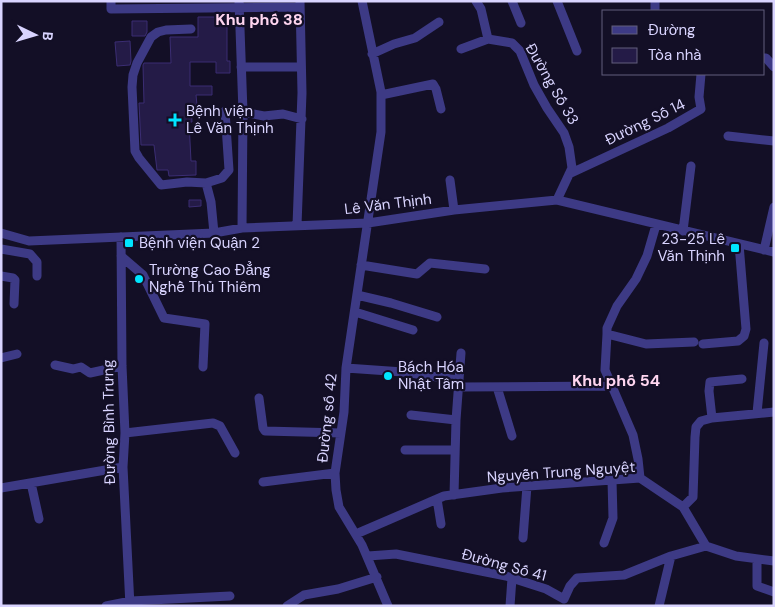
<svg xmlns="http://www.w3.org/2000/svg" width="775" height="607" font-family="'DM Sans',sans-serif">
<rect width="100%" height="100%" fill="#130f26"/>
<path fill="#241b47" stroke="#3b2d73" d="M198,17h29v44h3v12h-14v-11h-26v24h22v9h-16l1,10h-6l1,17h-3l2,39h5v14l-27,1 -1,-6h-11l-3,-25h-13l-2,-42h5l-1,-38 1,-2h27l-1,-26h28z
M132,21h15v11l-2,4h-13z
M130,41l1,20 -1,4 -13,1 -2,-24z
M189,200h12v6l-12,1z"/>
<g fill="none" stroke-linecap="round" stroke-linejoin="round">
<path stroke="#3d3a85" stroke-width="9" d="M111,1v8l189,-2
M239,1l4,111 -1,116
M362,1l19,91v40l-35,236 -2,44 -9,61 1,17 3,17 23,38 26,61
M476,1l5,8 7,30 24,4 8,8 14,34 13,23 17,25 5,14 3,21 -15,32
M512,1l9,22
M557,1l20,50
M655,1v10
M191,29l-25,1 -8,2 -7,5 -14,26 -4,12 -1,12 3,64 4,7 22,27 26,-3 19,1 5,19 3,31
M461,49l27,-10
M372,54l22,-10 21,-6 24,-16
M764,58h2l8,9
M241,67h60
M381,95l52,-11 3,5 5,20
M243,112l21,4 19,-2 19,5
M728,136l46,5
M569,174l99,-46 33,-19 -2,-12 2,-23
M450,180l4,30
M206,183l16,-5 7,-8 -4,-59
M297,225l5,-132 -2,-92
M683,231l8,-65
M1,233l28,8 185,-8 28,-5 126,-5 86,-13 103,-10 217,52
M121,237l1,129 3,67 -2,34 7,139
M1,249l29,5 7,8v14
M764,250l10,-43
M121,256l22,19 21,43 41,6 -2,43
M361,265l56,9 13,-11 55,6
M1,276l12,2 2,2 -1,24
M357,295l34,8 46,14
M355,312l58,18
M607,334l39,10 48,-2
M703,344l35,-3 6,-5 2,-7 -7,-85
M1,358l16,-4
M55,365l18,4 8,-2 9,6 32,-7
M346,368l57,4 55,8
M458,387l154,-1
M497,387l15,49
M259,398l4,30 2,3 76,2
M757,413l7,-70
M411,415l45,5
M712,418l-3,-27 1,-9 32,-3
M125,433l88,-10 7,3 15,27
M405,450h50
M640,478l-2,-19 -5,-24 -28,-65 2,-36v-6l10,-22 19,-27 11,-23 9,-31
M263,482l72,-9
M31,483l8,36
M1,488l122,-21
M454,495l2,-75 5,-67
M437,499l4,25
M683,507l10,-10 2,-60 1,-10 5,-6 11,-3 62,-6
M356,534l88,-38 58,-8 138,-10 43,29 23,39 30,10 38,5
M523,538l4,-52
M604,543l9,-25 -1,-38
M368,556l28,-2 110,22 40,13 18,10
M757,560v26l17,6
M564,599l6,-13 7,-8 47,-3 47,-19 35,-10
M106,606l25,-5 99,-5
M287,606l17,-11 34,-6 39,-12
M510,606l2,-28
M659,606l12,-50"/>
</g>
<g fill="#00e5ff" stroke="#130f26" stroke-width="2">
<path d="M172.5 112.5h5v5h5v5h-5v5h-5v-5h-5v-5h5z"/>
<rect x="124" y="238" width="10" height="10" rx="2.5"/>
<rect x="730" y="243" width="10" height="10" rx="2.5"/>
<circle cx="139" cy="279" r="5"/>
<circle cx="388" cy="376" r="5"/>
</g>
<g text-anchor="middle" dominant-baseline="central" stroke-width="4.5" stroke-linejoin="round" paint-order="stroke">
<g font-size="15" fill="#d9d4ff" stroke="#130f26">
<text transform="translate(552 84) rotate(60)">Đường Số 33</text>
<text transform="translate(645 122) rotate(-26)">Đường Số 14</text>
<text transform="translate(388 204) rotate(-7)">Lê Văn Thịnh</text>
<text transform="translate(327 418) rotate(-84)">Đường số 42</text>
<text transform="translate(109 422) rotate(-91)">Đường Bình Trưng</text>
<text transform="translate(561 472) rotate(-4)">Nguyễn Trung Nguyệt</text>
<text transform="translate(504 565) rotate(15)">Đường Số 41</text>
</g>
<g font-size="15" fill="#d9d4ff" stroke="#130f26" text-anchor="start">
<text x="186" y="111">Bệnh viện<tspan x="186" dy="17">Lê Văn Thịnh</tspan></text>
<text x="725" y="239" text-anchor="end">23-25 Lê<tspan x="725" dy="17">Văn Thịnh</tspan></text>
<text x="139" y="243">Bệnh viện Quận 2</text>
<text x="149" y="270">Trường Cao Đẳng<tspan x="149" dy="17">Nghề Thủ Thiêm</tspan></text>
<text x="398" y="367">Bách Hóa<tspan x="398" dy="17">Nhật Tâm</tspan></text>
</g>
<g font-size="16" font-weight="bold" fill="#ffd6f0" stroke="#130f26">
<text x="259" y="19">Khu phố 38</text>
<text x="616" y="380">Khu phố 54</text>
</g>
</g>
<rect width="775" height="607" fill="none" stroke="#d9d4ff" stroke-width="5"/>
<rect x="602" y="10" width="162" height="65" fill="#130f26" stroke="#625e7d"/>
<rect x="612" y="26" width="25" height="8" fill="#3d3a85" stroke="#625e7d"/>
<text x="648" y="35" font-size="15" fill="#d9d4ff">Đường</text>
<rect x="612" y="48" width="25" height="15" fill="#241b47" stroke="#625e7d"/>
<text x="648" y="60" font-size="15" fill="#d9d4ff">Tòa nhà</text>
<g transform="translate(35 35) rotate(95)" stroke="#130f26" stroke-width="4" paint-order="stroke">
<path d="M0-4L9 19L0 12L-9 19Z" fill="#d9d4ff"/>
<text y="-8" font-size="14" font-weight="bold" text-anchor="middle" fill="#d9d4ff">B</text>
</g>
</svg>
